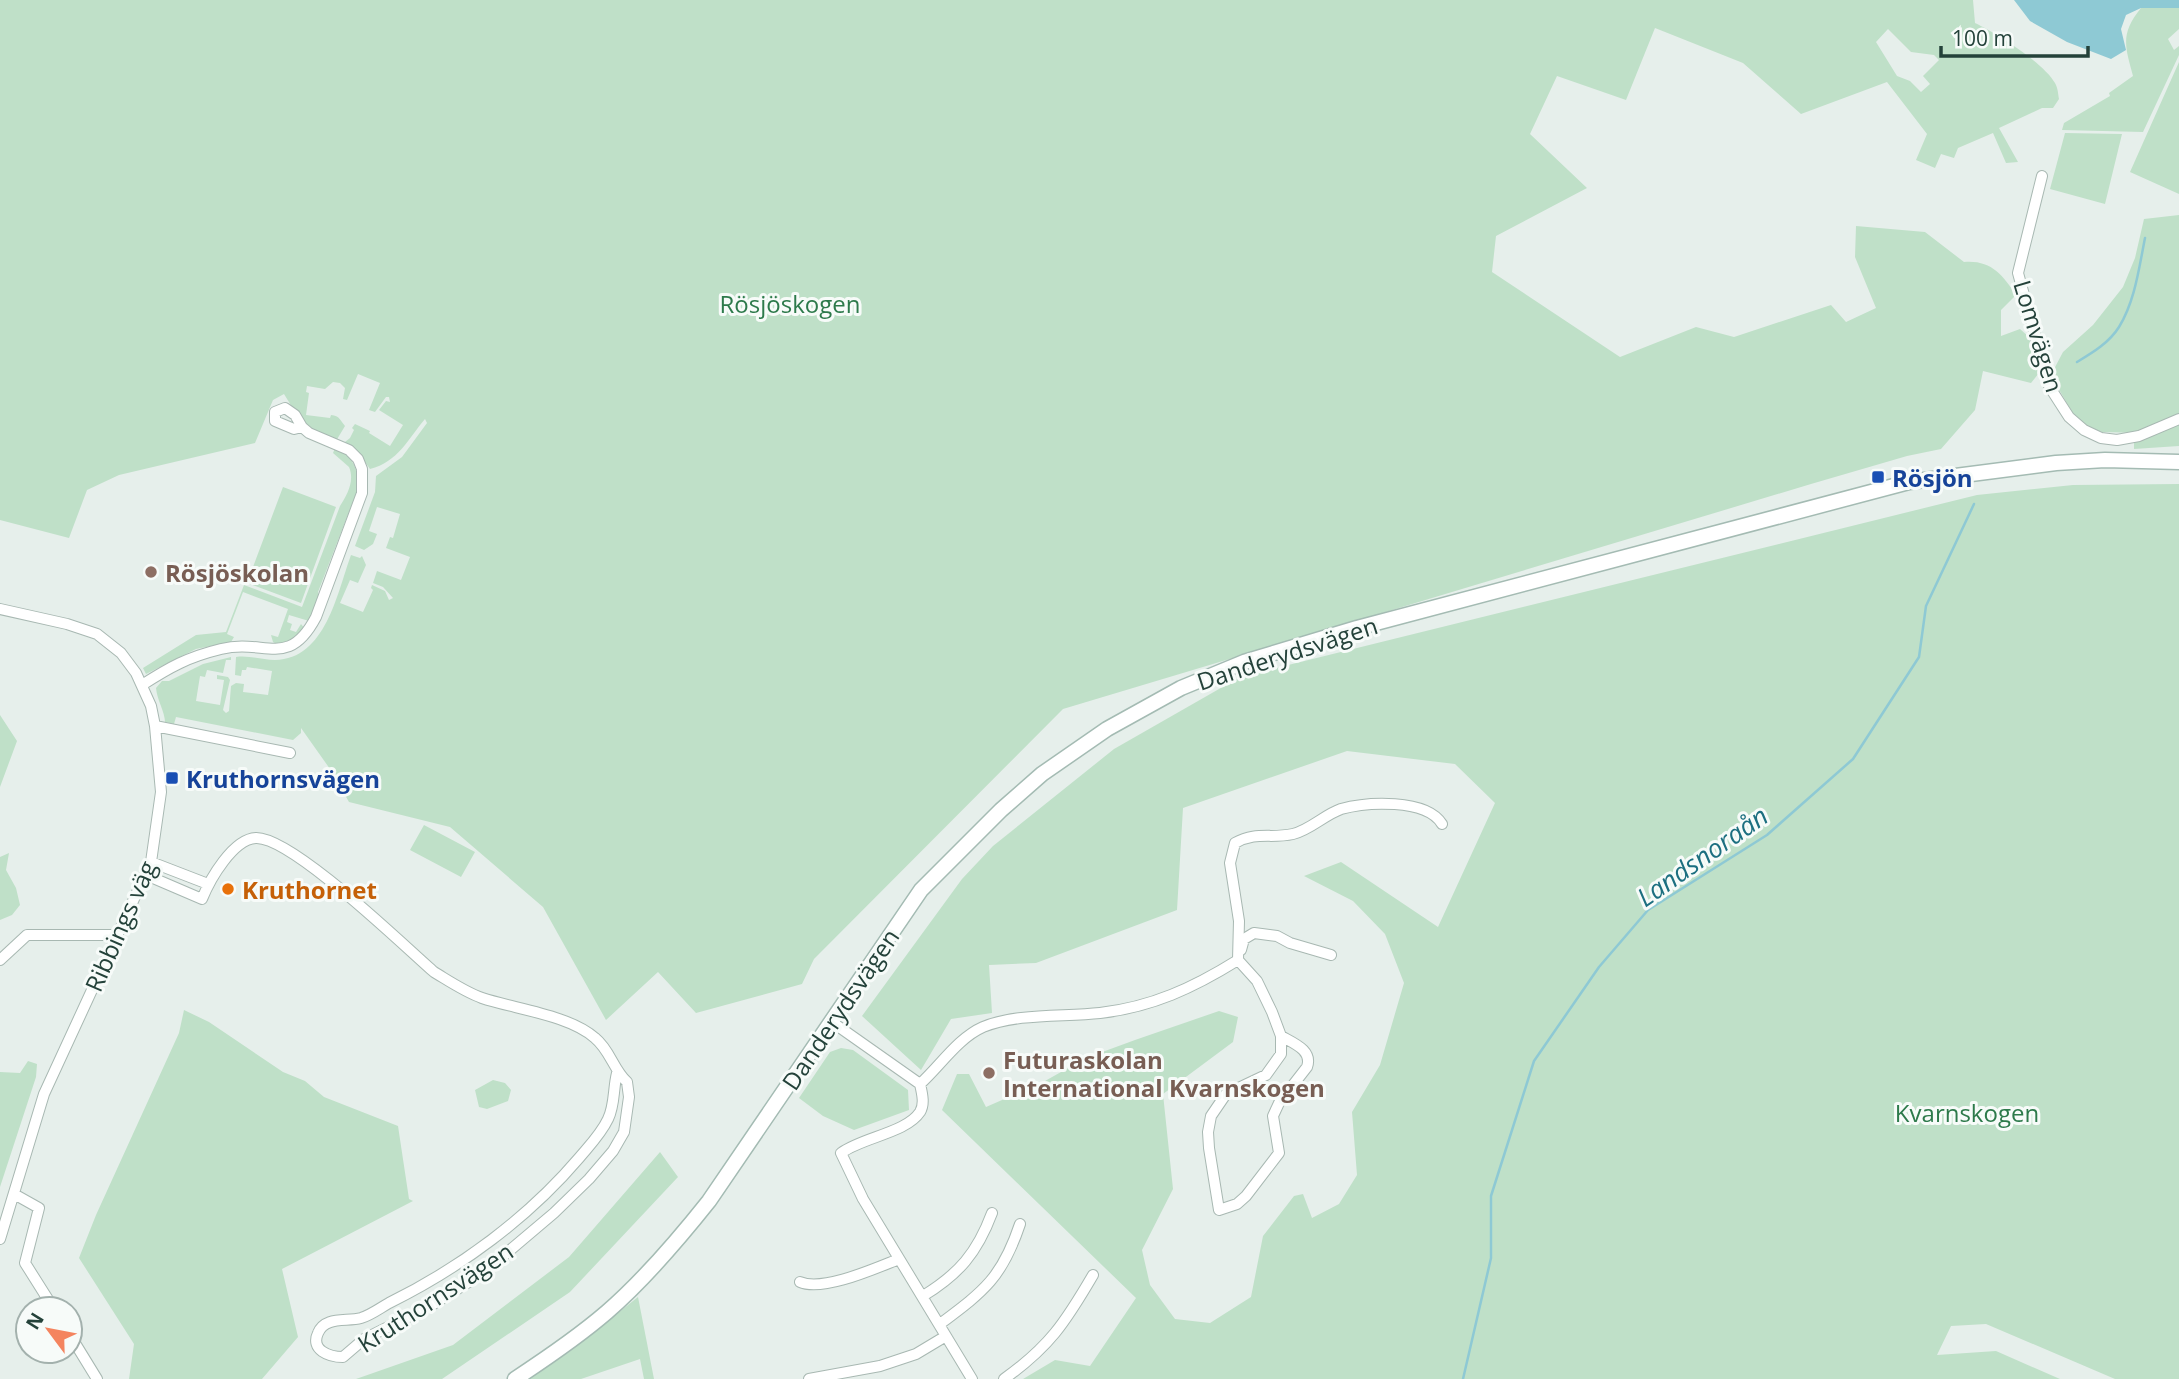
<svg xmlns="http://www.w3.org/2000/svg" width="2179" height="1379" font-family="'Open Sans',sans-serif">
<rect width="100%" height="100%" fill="#e6efeb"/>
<path fill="#bfe0c8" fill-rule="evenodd" d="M0,0h1973l2,23c21,10 69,40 80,60 3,5 3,11 4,16l-6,9h-11l-43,20 19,34 -12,1 -13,-30 -35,15 -4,10 -13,-4 -6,14 -19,-8 11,-26 -40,-52 -86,32 -58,-51 -88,-35 -29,72 -69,-24 -27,58 57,54 -91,48 -4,36 128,85 76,-30 38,10 97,-32 15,17 30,-14 -21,-51 1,-31 69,6 39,30c27,-2 38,12 52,33l-15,15v26l19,-7 9,8 10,36 -8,10 -48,-12 -8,39 -34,39 -34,7 -96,28 -748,225 -249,250 -12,25 -106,29 -38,-41 -52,48 -63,-113 -93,-80 -101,-25 -19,-33 -29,-41v5l-8,7 -117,-23 -2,7 -9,-2c0,-10 -8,-22 -9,-34l6,-7h7l34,-17 28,-7v3h-5l-3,13 -16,-3 -2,7 -5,-1 -4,25 24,4 4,-25 -7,-1v-4l11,2 2,3 -7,30 3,3 3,-2 2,-25 5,-3 8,1 -1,8 25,3 4,-24 -25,-4 -1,3h-4l-1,6 -6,-1 1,-18c13,-2 26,3 39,3 51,-1 62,-67 76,-105l9,3 2,-2 4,9 -8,18 -8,-3 -10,23 23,9 10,-22 -2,-2 1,-3 13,6 4,9 4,-2 -10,-11 -10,-4 4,-12 24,9 9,-23 -24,-9 4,-11 3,1 7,-24 -23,-7 -8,24 8,3 -4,10 -9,6 -9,-4 20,-54 1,-16 26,-19 25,-34 -2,-4c-17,20 -27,43 -55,50l-12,-17 -13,-10 5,-4 4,-8 -2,-2 3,-4 15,7 -1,2 21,13 13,-21 -24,-15 7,-9 4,1 -1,-5h-3l-11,15 -6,-2 11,-27 -22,-9 -11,26 -4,-1 2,-11 -5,-5 -7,-1 -8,7 -18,-3 -1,6 3,1 -3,22 24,3 1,-3c9,1 9,5 14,11l-9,15 -33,-16 -19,-31 -11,6 -18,43 -136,32 -32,15 -18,48 -69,-18zM1888,29l23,23 23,3 5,5 -16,16 7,8 -9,8 -11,-11 -13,-5 -21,-34z
M2141,8h38v21l-11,10 6,11 5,-4v9l-36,77 -81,-2 2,-7 46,-27 -1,-3 24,-17c-8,-30 -13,-42 8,-68z
M2179,62v132l-49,-22z
M2065,133l57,1 -17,70 -55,-15z
M2179,215v200l-39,18 -38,-1 -24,-10 -24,-41 -1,-10 10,-19 30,-27 30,-38 12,-29 9,-39z
M2179,421v25l-45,3v-8z
M335,448c18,7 22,20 24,38l-41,106 1,5 -10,24 -20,-6 -2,7 5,2 -2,6 6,2 5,-8 4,5 -10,10 -17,6 -5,-3 -2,-7 7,2 10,-28 -45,-17 -16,42 7,3 -3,5 -35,7 -50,25 -3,-6 53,-33 30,-3 18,-47 58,22 38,-101c7,-11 15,-25 9,-39l-16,-14z
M2179,484v895h-64l-129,-55 -35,2 -14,29 59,-4 64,28h-1037l32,-19 35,6 46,-68 -194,-188 15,-36h12l17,33 59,-26 41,-23 49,-18 84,-29 19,6 -5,25 -70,52 10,95 -31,61 8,35 25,34 35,4 41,-26 12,-61 31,-40 9,-2 9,24 27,-14 18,-29 -5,-63 28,-47 24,-82 -19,-49 -32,-33 -49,-25 37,-14 97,65 57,-124 -40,-39 -108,-13 -164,57 -6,102 -141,53 -47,2 3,48 -41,6 -30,51 -59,-54 100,-137 31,-33 121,-97 126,-72 737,-182 96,-10z
M283,487l53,20 -35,96 -54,-20z
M0,715l17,26 -17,46z
M424,825l51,27 -14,25 -51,-27z
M9,853l-3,17 10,18 4,17 -8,10 -12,5v-63z
M184,1010l25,12 74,50 22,9 19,16 74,29 11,73 4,2 -131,68 16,68 -36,42h-133l5,-35 -55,-86 17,-43 83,-182z
M841,1048l12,2 55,40 1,20 -55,20 -31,-14 -24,-18 31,-46z
M28,1061l9,3 -1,13 -36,110v-115l20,1z
M493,1080l12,3 6,7 -3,11 -21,8 -8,-2 -4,-17z
M660,1152l18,25 -108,115 -128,87h-86l97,-34 116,-88z
M638,1297l16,82h-10l-4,-20 -59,20h-53l41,-27z"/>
<path fill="#8ec9d4" d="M2014,0h165v8h-38l-15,7 -5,14 5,21 -15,9 -44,-17 -37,-21z"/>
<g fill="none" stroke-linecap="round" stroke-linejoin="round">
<path stroke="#8ec9d4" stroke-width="2.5" d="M2077,362c15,-9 32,-19 42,-35 16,-26 20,-59 26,-89
M1463,1379l28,-121v-62l43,-135 65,-94 49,-57 119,-75 86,-76 66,-102 7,-51 48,-102"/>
<g stroke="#a8b8b2" stroke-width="12">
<path id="minor" d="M2042,176l-24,97 31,113 20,31 15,13 17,8 16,2 22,-4 40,-17
M0,609l67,15 30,10 24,19 15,20 15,33 4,20 6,66 -10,70 -107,232 -44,145
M142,685c28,-18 46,-28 79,-36 44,-11 67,21 95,-32l46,-124v-24l-4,-10 -9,-9 -40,-17 -7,-6 -7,-12 -10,-7 -10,4v9l19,8 8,-2
M155,726l135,27
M151,862l57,22
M146,875l56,24c8,-20 31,-60 54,-61 36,-1 147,107 178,134 15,9 31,20 48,26 33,11 87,17 113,40 15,12 18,31 32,44l2,15 -5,35 -11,19 -24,28 -35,34 -71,60 -51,32 -68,34 -21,18c-14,0 -33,-7 -25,-24 7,-17 28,-11 43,-15 10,-3 19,-10 28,-15 71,-35 139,-85 190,-145 10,-12 22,-24 29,-39 7,-14 5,-31 9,-46
M1241,950l3,-11 10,-6 23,3 13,7 41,12
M0,960l27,-25h91
M1238,960l19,21 15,31 9,24v18l-15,21 -40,19 -15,22 -3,16 1,16 10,62 18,-6 9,-8 33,-43 -6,-37 6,-13 28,-36c6,-17 -14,-24 -26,-31
M1238,960l1,-39 -9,-58 5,-20c22,-12 35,-4 58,-9 17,-4 31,-19 48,-25 25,-7 85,-11 101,15
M832,1022l88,62c20,-18 38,-46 63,-57 34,-14 80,-10 117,-14 52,-6 93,-25 138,-53
M920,1084c2,9 5,20 0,28 -14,21 -57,25 -79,41l22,46 109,180
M14,1194l25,14 -14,55 29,46
M800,1282c23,10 76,-14 99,-23
M923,1296c36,-22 54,-43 69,-83
M940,1324c44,-33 62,-46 80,-100
M70,1335l27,44
M809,1379l71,-13 36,-12 30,-18
M1004,1379c45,-32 61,-56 89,-104"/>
</g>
<g stroke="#a4bbb3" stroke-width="17">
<path id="secondary" d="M515,1379c32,-21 63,-42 92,-67 38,-33 71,-72 102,-111l212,-311 80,-80 41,-36 65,-45 74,-41 63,-26 113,-34 552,-146 147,-19 49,-3 74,2"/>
</g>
<use href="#minor" stroke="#fff" stroke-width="10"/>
<use href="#secondary" stroke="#fff" stroke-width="14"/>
</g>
<g fill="#1a4fb4" stroke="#f7fbf9" stroke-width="2.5">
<rect x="1871" y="470" width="14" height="14" rx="3.5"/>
<rect x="165" y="771" width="14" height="14" rx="3.5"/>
</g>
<g fill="#8d6e63" stroke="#f7fbf9" stroke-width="2.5">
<circle cx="151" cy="572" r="7"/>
<circle cx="989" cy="1073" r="7"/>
</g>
<circle fill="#e8710a" stroke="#f7fbf9" stroke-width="2.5" cx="228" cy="889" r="7"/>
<g text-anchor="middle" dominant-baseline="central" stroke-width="6" stroke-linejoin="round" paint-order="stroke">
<g font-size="24" fill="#2d7a4b" stroke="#f7fbf9">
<text x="790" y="303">Rösjöskogen</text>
<text x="1967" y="1112">Kvarnskogen</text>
</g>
<g font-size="24" fill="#24423a" stroke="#f7fbf9">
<text transform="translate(2039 336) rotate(73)">Lomvägen</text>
<text transform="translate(1287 653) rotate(-18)">Danderydsvägen</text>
<text transform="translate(120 926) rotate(-66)">Ribbings väg</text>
<text transform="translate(840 1009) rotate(-56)">Danderydsvägen</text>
<text transform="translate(435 1297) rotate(-33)">Kruthornsvägen</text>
</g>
<g font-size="24" font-weight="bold" fill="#164399" stroke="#f7fbf9" text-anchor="start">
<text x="1892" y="477">Rösjön</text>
<text x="186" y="778">Kruthornsvägen</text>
</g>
<g font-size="24" font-weight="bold" fill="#785e54" stroke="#f7fbf9" text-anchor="start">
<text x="165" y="572">Rösjöskolan</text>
<text x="1003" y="1059">Futuraskolan<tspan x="1003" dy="28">International Kvarnskogen</tspan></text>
</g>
<g font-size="24" font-weight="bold" fill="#c56008" stroke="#f7fbf9" text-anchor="start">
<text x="242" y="889">Kruthornet</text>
</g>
<g font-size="26" font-style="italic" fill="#1c6f80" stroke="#f7fbf9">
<text transform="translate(1702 856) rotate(-35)">Landsnoraån</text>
</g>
</g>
<g transform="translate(49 1330) rotate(302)"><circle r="33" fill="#f7fbf9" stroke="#a3b1ad" stroke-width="2"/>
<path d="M0-5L12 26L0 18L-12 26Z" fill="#f4845f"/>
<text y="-10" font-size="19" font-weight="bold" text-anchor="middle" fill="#24423a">N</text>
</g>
<path d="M1941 46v10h147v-10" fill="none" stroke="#24423a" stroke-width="3.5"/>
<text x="1952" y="46" font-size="21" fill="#24423a" stroke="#f7fbf9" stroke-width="5" paint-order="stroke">100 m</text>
</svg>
